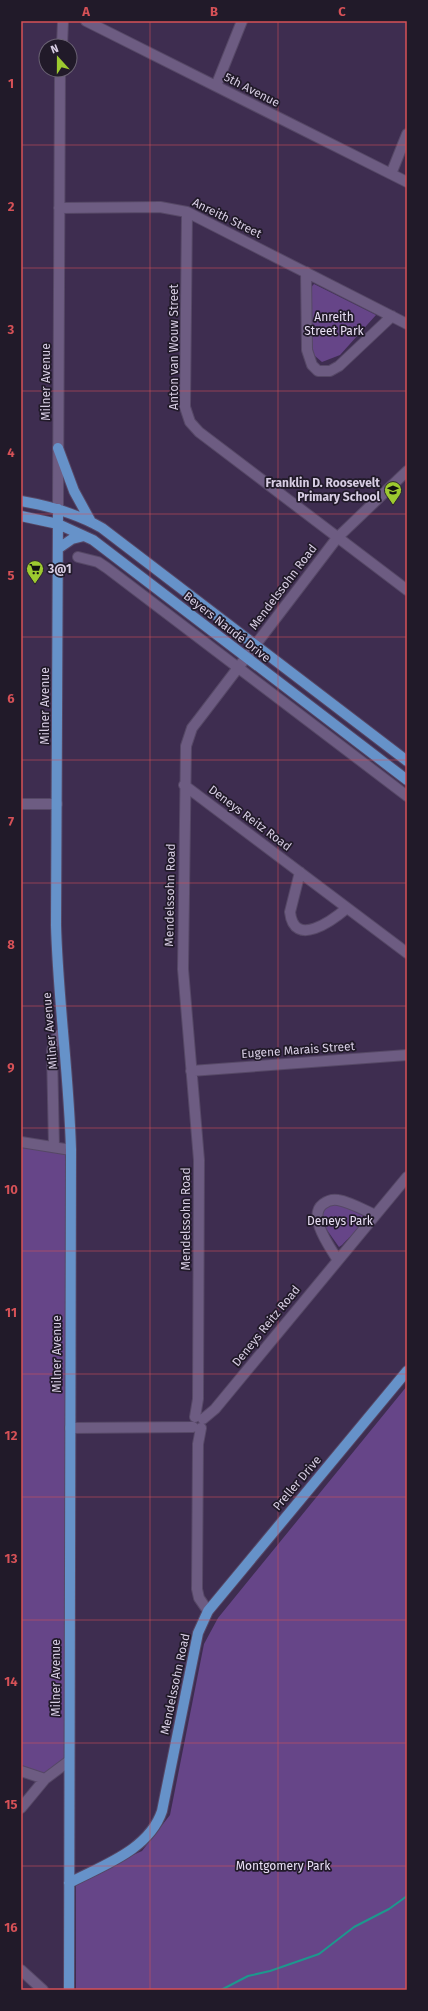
<svg xmlns="http://www.w3.org/2000/svg" width="428" height="2011" font-family="'Fira Sans',sans-serif">
<rect width="100%" height="100%" fill="#3e2d50"/>
<path fill="#664588" d="M314,284l62,31 -36,40 -18,7 -14,-12 -1,-58z
M21,1140l50,10 -2,611 -24,18 -24,-8z
M334,1202l29,12c1,12 -13,22 -21,31l-3,2 -17,-24v-13z
M407,1386v604h-331v-110l66,-29 28,-36 34,-171 14,-26z"/>
<g fill="none" stroke-linecap="round" stroke-linejoin="round">
<path stroke="#1d988d" stroke-width="2" d="M221,1990l27,-14 22,-5 49,-17 35,-27 35,-18 18,-13"/>
<g stroke="#564866" stroke-width="12">
<path id="minor" d="M86,21l321,161
M62,46l1,-25
M216,86l26,-65
M391,174l16,-40
M59,208l101,-1 27,5 220,112
M187,212l-2,195 5,15 9,10 208,158
M306,272l1,78 5,15 6,6h12l9,-5 53,-50
M58,509l2,-439
M78,557l20,5 9,6 300,228
M184,785l223,168
M21,804h36
M300,872l-10,40c4,37 43,8 57,-4
M191,1071l216,-16
M21,1142l50,8
M54,1147l-2,-96 3,-12 8,-7
M337,1259c-7,-12 -30,-43 -14,-55 4,-3 10,-5 15,-4 12,2 26,10 37,15
M195,1417l3,-18 1,-239 -16,-191 3,-223 6,-18 7,-9 138,-181 70,-67
M203,1419l12,-10 192,-232
M70,1428l123,-1
M201,1428l-3,16 -1,145 2,9 9,13
M21,1771l24,8
M21,1808l24,-29 24,-18
M21,1970l22,20"/>
</g>
<g stroke="#564866" stroke-width="12">
<path id="major" d="M58,448l16,43 17,31
M21,501c29,5 55,12 81,27l305,233
M58,509l-2,416c2,75 13,150 15,225l-2,840
M21,516l37,8 35,16 314,240
M59,548l13,-9 12,-3
M69,1883c34,-18 80,-33 93,-72l36,-178 10,-22 199,-240"/>
</g>
<use href="#minor" stroke="#6d5c82" stroke-width="10"/>
<use href="#major" stroke="#6692c9" stroke-width="10"/>
</g>
<path fill="none" stroke="#d65157" stroke-width="1" stroke-opacity="0.55" d="M150,21v1969M278,21v1969M21,145h386M21,268h386M21,391h386M21,514h386M21,637h386M21,760h386M21,883h386M21,1006h386M21,1128h386M21,1251h386M21,1374h386M21,1497h386M21,1620h386M21,1743h386M21,1866h386"/>
<defs>
<g id="school-pin" transform="scale(0.9)"><path d="M0 17L-7.5 6A9.5 9.5 0 1 1 7.5 6Z" fill="#9dca30" stroke="#211a29"/><path d="M0-5L7-2L0 1L-7-2ZM-4 1L0 2.5L4 1V4Q0 6-4 4Z" fill="#111"/></g>
<g id="supermarket-pin" transform="scale(0.9)"><path d="M0 17L-7.5 6A9.5 9.5 0 1 1 7.5 6Z" fill="#9dca30" stroke="#211a29"/><path d="M-6-5.5h2.5l.6 2H6L4.5 2H-2.5L-4.4-4H-6ZM-1.5 3.2a1.3 1.3 0 1 0 .1 0ZM3 3.2a1.3 1.3 0 1 0 .1 0Z" fill="#111"/></g>
</defs>
<g fill-rule="evenodd">
<use href="#school-pin" x="393" y="490"/>
<use href="#supermarket-pin" x="35" y="569"/>
</g>
<g text-anchor="middle" dominant-baseline="central" stroke-width="3.5" stroke-linejoin="round" paint-order="stroke">
<g font-size="12" fill="#d7cde3" stroke="#211a29">
<text transform="translate(252 90) rotate(27)">5th Avenue</text>
<text transform="translate(227 218) rotate(26)">Anreith Street</text>
<text transform="translate(174 347) rotate(-90)">Anton van Wouw Street</text>
<text transform="translate(46 382) rotate(-90)">Milner Avenue</text>
<text transform="translate(283 587) rotate(-53)">Mendelssohn Road</text>
<text transform="translate(227 627) rotate(38)">Beyers Naudé Drive</text>
<text transform="translate(45 706) rotate(-90)">Milner Avenue</text>
<text transform="translate(250 818) rotate(37)">Deneys Reitz Road</text>
<text transform="translate(170 895) rotate(-89)">Mendelssohn Road</text>
<text transform="translate(50 1031) rotate(-95)">Milner Avenue</text>
<text transform="translate(298 1050) rotate(-4)">Eugene Marais Street</text>
<text transform="translate(186 1219) rotate(-90)">Mendelssohn Road</text>
<text transform="translate(266 1326) rotate(-51)">Deneys Reitz Road</text>
<text transform="translate(57 1354) rotate(-90)">Milner Avenue</text>
<text transform="translate(297 1483) rotate(-50)">Preller Drive</text>
<text transform="translate(56 1678) rotate(-90)">Milner Avenue</text>
<text transform="translate(175 1684) rotate(-78)">Mendelssohn Road</text>
</g>
<g font-size="12" fill="#e9dff5" stroke="#211a29">
<text x="334" y="317">Anreith<tspan x="334" dy="14">Street Park</tspan></text>
<text x="340" y="1221">Deneys Park</text>
<text x="283" y="1866">Montgomery Park</text>
</g>
<g font-size="12" font-weight="bold" fill="#d7cde3" stroke="#211a29" text-anchor="end">
<text x="380" y="483">Franklin D. Roosevelt<tspan x="380" dy="14">Primary School</tspan></text>
<text x="48" y="569" text-anchor="start">3@1</text>
</g>
</g>
<rect width="428" height="2011" fill="none" stroke="#211a29" stroke-width="44"/>
<g transform="translate(58 58) rotate(339)"><circle r="19" fill="#211a29" stroke="#6a6273"/>
<path d="M0-3L7 15L0 10L-7 15Z" fill="#9dca30"/>
<text y="-6" font-size="11" font-weight="bold" text-anchor="middle" fill="#d7cde3">N</text>
</g>
<rect x="22" y="22" width="384" height="1967" fill="none" stroke="#d65157" stroke-width="1.5"/>
<g font-size="13" text-anchor="middle" font-weight="bold" fill="#d65157">
<text x="86" y="16">A</text>
<text x="214" y="16">B</text>
<text x="342" y="16">C</text>
<text x="11" y="88">1</text>
<text x="11" y="211">2</text>
<text x="11" y="334">3</text>
<text x="11" y="457">4</text>
<text x="11" y="580">5</text>
<text x="11" y="703">6</text>
<text x="11" y="826">7</text>
<text x="11" y="949">8</text>
<text x="11" y="1072">9</text>
<text x="11" y="1194">10</text>
<text x="11" y="1317">11</text>
<text x="11" y="1440">12</text>
<text x="11" y="1563">13</text>
<text x="11" y="1686">14</text>
<text x="11" y="1809">15</text>
<text x="11" y="1932">16</text>
</g>
</svg>
